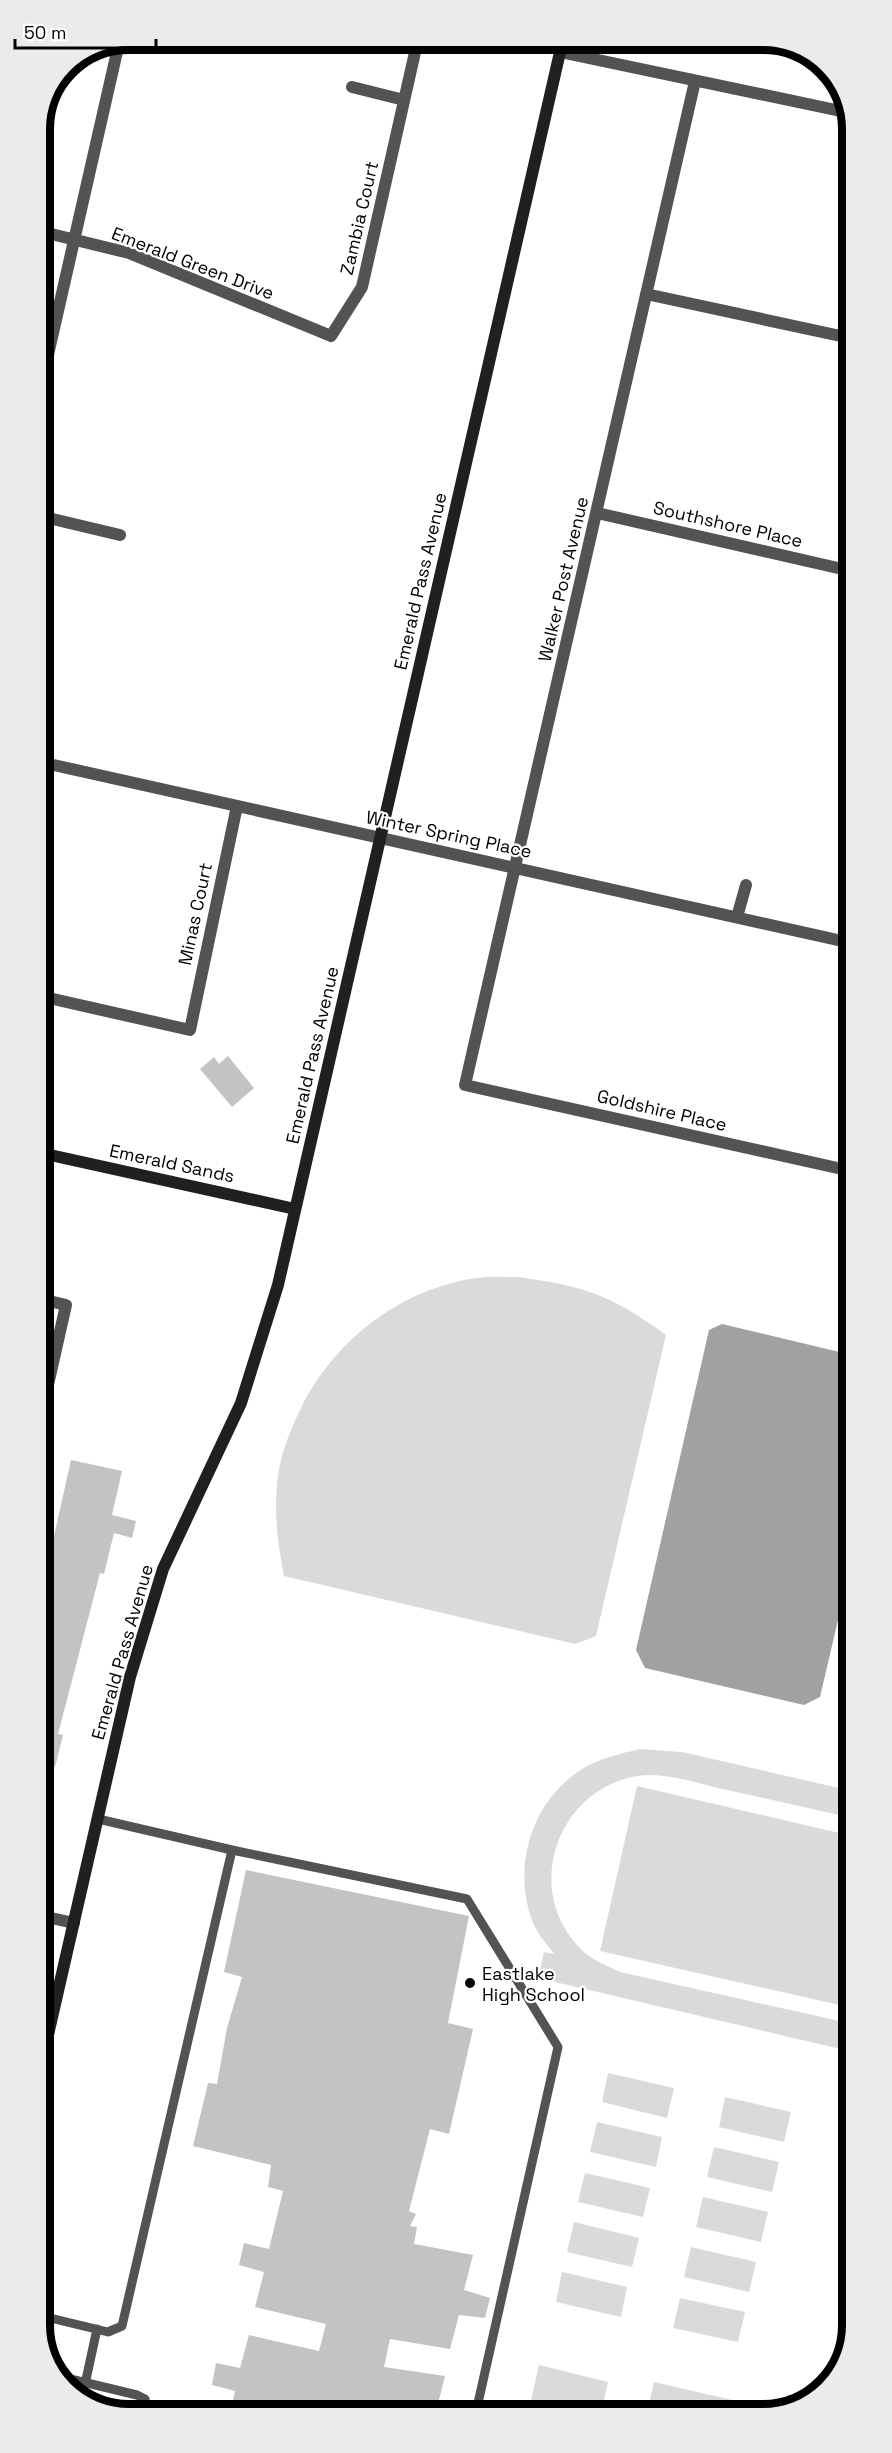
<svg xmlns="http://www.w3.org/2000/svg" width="892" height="2453" font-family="'Space Grotesk',sans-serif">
<rect width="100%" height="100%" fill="#fff"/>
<path fill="#dadada" d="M518,1277c67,9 93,18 148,58l-70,301 -21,8 -291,-68c-6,-31 -10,-60 -7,-92 2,-27 13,-54 25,-78 34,-67 99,-117 174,-128 14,-2 28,-1 42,-1z
M640,1749l42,3 170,39v27c-44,-10 -89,-20 -134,-30 -25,-6 -54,-16 -81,-12 -82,14 -116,118 -53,176 10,9 24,14 36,20l233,52v28l-315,-74 6,-26 10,2c-7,-10 -16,-19 -21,-31 -21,-54 -3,-119 46,-152 18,-12 40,-17 61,-22z
M637,1786l215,50 1,172 -253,-57z
M608,2073l66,15 -7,30 -65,-16z
M725,2097l66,15 -7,30 -65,-15z
M597,2122l65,15 -6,30 -66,-15z
M714,2147l65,15 -7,30 -65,-15z
M585,2173l65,15 -7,29 -65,-15z
M703,2197l65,15 -7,30 -65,-15z
M574,2222l65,16 -7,29 -65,-15z
M691,2247l65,15 -7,30 -65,-15z
M562,2272l65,15 -6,30 -65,-15z
M680,2298l65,14 -7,30 -65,-14z
M539,2365l69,17 -7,30h-44l-27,-7z
M654,2382l78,18 -3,11h-82z"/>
<path fill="#a1a1a1" d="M722,1324l130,31v205l-32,137 -16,8 -159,-37 -9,-18 73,-320z"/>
<path fill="#c3c3c3" d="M228,1056l26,32 -22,19 -32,-38 14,-12 5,7z
M71,1460l51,11 -10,44 24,6 -4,17 -18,-5 -10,41 -4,-1 -42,161 5,1 -8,32 -14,-3v-193l5,1z
M246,1870l223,46 -21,107 25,6 -24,105 -19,-5 -21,82 7,3 -6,12 7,1 -3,17 59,11 -9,35 26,8 -5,20 -26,-3 -9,34 -60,-10 -6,28 61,9 -9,36 -206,1 5,-22 -23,-6 4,-22 24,5 9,-33 70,16 7,-27 -71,-17 9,-35 -25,-7 5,-22 25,6 14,-58 -15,-4 3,-22 -78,-19 15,-63 9,1 10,-56 15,-51 -18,-5z"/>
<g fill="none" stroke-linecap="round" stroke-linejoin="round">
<path stroke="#535353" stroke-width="9" d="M232,1850l235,49 91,148 -82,365
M42,2316l66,16 14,-6 110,-476 -134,-31
M62,2377l75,18 8,4 2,7 -1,8
M82,2398l15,-69"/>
<path stroke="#535353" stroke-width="12" d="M560,52l290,61
M695,81l-230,1004 386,86
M352,87l52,13
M39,231l90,22 202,83 31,-49 56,-248
M646,294l204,44
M40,390l79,-347
M597,513l254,58
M40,516l80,19
M40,762l811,181
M737,917l9,-32
M40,996l150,34 47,-224
M41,1299l25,6 -25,111
M42,1916l32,7"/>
<path stroke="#202020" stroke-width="12" d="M41,1153l254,56
M42,2061l88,-384 33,-108 78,-166 37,-118 285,-1246"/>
</g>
<circle fill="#000" stroke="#fff" stroke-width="2" cx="470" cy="1983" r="6"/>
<g text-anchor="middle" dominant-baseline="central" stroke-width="4.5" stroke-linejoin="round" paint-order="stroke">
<g font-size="18" fill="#000" stroke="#fff">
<text transform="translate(359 218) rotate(-77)">Zambia Court</text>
<text transform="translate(193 263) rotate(21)">Emerald Green Drive</text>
<text transform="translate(728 524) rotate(13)">Southshore Place</text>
<text transform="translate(563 579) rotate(-77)">Walker Post Avenue</text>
<text transform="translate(420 581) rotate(-77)">Emerald Pass Avenue</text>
<text transform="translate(449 834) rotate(12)">Winter Spring Place</text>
<text transform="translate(195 914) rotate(-78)">Minas Court</text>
<text transform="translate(312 1055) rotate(-77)">Emerald Pass Avenue</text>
<text transform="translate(662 1110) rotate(13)">Goldshire Place</text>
<text transform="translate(172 1163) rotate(12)">Emerald Sands</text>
<text transform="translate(122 1652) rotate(-74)">Emerald Pass Avenue</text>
</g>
<g font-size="18" fill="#000" stroke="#fff" text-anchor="start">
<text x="482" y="1973">Eastlake<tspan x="482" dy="21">High School</tspan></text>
</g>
</g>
<path d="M0 0H892V2453H0ZM129 50H763A79 79 0 0 1 842 129V2325A79 79 0 0 1 763 2404H129A79 79 0 0 1 50 2325V129A79 79 0 0 1 129 50Z" fill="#ebebeb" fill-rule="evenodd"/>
<path fill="none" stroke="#000" stroke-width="8" d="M129 50H763A79 79 0 0 1 842 129V2325A79 79 0 0 1 763 2404H129A79 79 0 0 1 50 2325V129A79 79 0 0 1 129 50Z"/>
<path d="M15 39v9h141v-9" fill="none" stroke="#000000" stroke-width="3"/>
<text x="24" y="39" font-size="18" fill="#000000" stroke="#ffffff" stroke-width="4.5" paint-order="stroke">50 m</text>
</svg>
